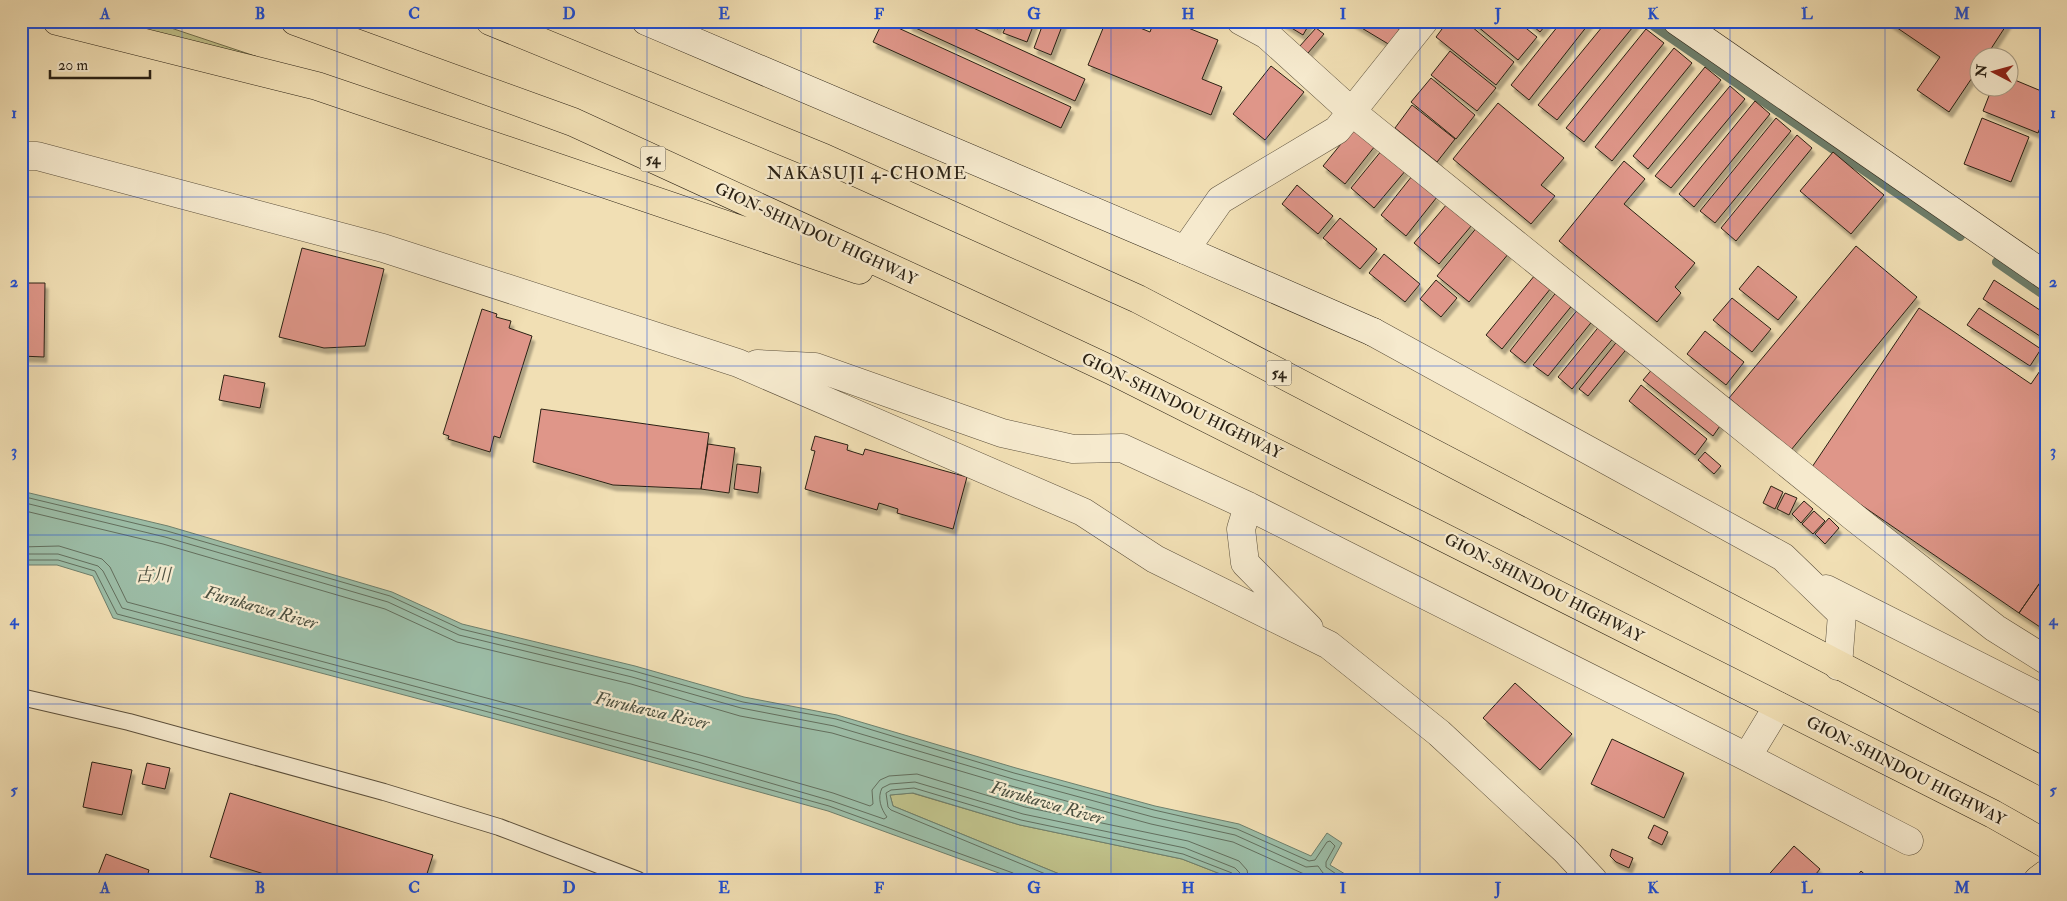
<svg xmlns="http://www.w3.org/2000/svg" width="2067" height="901" font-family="'IM FELL Double Pica','Noto Serif JP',serif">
<defs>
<filter id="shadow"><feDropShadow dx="3" dy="5.5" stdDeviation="1" flood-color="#0004"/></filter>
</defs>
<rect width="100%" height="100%" fill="#f1dfb4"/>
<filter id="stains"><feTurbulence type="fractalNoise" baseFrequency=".004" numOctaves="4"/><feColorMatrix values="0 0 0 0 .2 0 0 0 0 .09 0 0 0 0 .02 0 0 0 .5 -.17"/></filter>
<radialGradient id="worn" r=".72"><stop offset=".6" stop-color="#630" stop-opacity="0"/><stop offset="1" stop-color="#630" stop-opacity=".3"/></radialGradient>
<path fill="#bfc089" stroke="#74704e" d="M109,21h41l108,36z
M912,793l108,32 162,34 54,21h-162l-181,-74 -3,-11z"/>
<path fill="#9cbda7" stroke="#6e7f6c" d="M21,491l147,35 224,66 70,32 173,42 109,31 93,18 179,53 139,38 84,18 72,32 16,-23 15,10 -12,22 25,15h-119l-54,-21 -162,-34 -107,-32 -23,2 3,11 181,74h-56l-190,-69 -318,-88 -397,-105 -20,-42 -36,-11h-36z"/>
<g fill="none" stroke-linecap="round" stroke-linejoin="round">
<path stroke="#636f5e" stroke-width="1" d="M21,496l146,35 223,65 71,33 173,42 109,31 93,17 178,54 140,37 83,19 72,32 6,-1 12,-18 3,-1 5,5 -9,16v5l19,13
M21,502l144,35 223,65 71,33 173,42 109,31 93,18 179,53 140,38 82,18 71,32 12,-1 5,7 10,7
M21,510l142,34 222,65 72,33 174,42 109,32 92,17 179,53 140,38 82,18 71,32 10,1 5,5
M21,547l38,-1 43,13 8,8 17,35 573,153 133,38 37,13 3,-2 -1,-14 8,-10 9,-4 28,-2 108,33 163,34 51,20 8,9 2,10
M21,554h37l40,12 5,5 19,37 576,154 134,39 52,18 3,-2c-6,-8 -10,-19 -5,-29l8,-4 25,-2 108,32 162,34 50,20 5,5 1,7
M21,560h37l37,11 22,43 394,104 318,88 184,67 4,3v4
M1060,880l-169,-70 -3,-3 -2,-14 5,-3 23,-2 107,32 162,34 49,19 3,7"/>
<path stroke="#6e7f6c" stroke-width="10" d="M1647,21l313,215
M1997,262l49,34"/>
</g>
<path fill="#df9689" stroke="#2a2114" filter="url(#shadow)" d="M883,21l188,86 -10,21 -188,-86z
M910,21h48l127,58 -10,22 -166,-76z
M980,21h21l-3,8z
M1008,21h27l-8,21 -24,-9z
M1044,21h20l-13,34 -17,-7z
M1106,21h17l27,11 4,-11h17l47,19 -16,39 20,8 -11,28 -123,-50z
M1280,21h31l-8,14z
M1350,21h54l-14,24z
M1448,21h17l49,41 -18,23 -60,-48z
M1471,21h46l20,16 -19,23z
M1527,21h22l-9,11z
M1562,21h29l-62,79 -18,-15z
M1607,21l30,1 -80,98 -19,-15z
M1887,21h122l-24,37h-5v8l-31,46 -32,-22 23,-33z
M1316,28l8,6 -16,19 -9,-6z
M1646,29l18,14 -80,99 -18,-14z
M1674,48l18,15 -80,98 -17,-14z
M1450,51l46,37 -19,23 -46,-36z
M1271,66l33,26 -39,48 -32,-26z
M1705,67l16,13 -73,89 -15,-13z
M1431,78l44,37 -19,24 -45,-37z
M2010,78l36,15v19l-8,21 -55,-22 9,-23h18z
M1730,86l15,13 -74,89 -16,-12z
M1755,101l15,13 -76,93 -15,-13z
M1498,103l66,55 -23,27 14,11 -24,28 -78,-65z
M1412,105l43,34 -18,23 -42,-34z
M1776,118l15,13 -76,92 -15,-12z
M1982,118l47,19 -18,45 -47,-18z
M1354,128l21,18 -30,38 -22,-18z
M1797,135l15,13 -76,93 -15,-13z
M1382,150l24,20 -32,38 -23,-20z
M1833,152l51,43 -33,39 -51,-43z
M1624,161l21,18 -21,25 71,59 -20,24 6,6 -24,29 -98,-81z
M1412,176l25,21 -31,39 -25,-21z
M1297,185l36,31 -15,18 -36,-30z
M1447,204l25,21 -33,39 -25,-21z
M1340,218l37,31 -17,20 -37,-31z
M1478,226l31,27 -40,49 -32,-26z
M1856,246l61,51 -126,153 -62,-52z
M302,248l82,21 -19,77 -41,2 -45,-11z
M1384,254l36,30 -15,18 -36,-29z
M1758,266l39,31 -19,23 -39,-31z
M1535,275l16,13 -49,61 -16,-14z
M1436,280l21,18 -16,19 -21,-18z
M1994,280l52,34v26l-63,-41z
M21,283h24l-1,74 -23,-1z
M1558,290l16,13 -49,60 -15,-12z
M1732,298l39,31 -19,23 -39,-32z
M1579,308l15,11 -46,57 -15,-11z
M1919,308l112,76 15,-22v212l-27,39 -209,-143z
M1979,308l62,41 -11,17 -63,-41z
M482,309l15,5 -1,3 15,4 -2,7 23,8 -32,102 -6,-2 -4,16 -42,-13 1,-3 -6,-2z
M1601,324l14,12 -43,53 -14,-12z
M1705,331l39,31 -18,23 -39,-31z
M1619,339l10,7 -41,50 -9,-7z
M1654,367l68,56 -9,13 -70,-56z
M224,375l41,8 -5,25 -41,-8z
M1641,385l66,54 -12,16 -66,-54z
M541,409l168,24 -8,56 -88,-4 -80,-23z
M815,436l33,9 -1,5 16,5 2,-6 102,28 -14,52 -56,-16 1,-4 -19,-6 -2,7 -72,-21 10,-38 -4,-1z
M708,444l27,4 -6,45 -28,-4z
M1705,452l16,14 -7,8 -16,-14z
M737,464l24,3 -3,26 -24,-4z
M1771,486l12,6 -8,17 -12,-6z
M1785,493l12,5 -8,17 -12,-6z
M1804,501l9,8 -12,14 -9,-9z
M1814,511l11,10 -12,13 -11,-10z
M1829,518l10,10 -14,16 -10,-10z
M2046,574v57l-27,-18z
M1515,683l57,51 -32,36 -57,-52z
M1612,739l72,34 -20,45 -73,-34z
M92,762l40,8 -10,45 -39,-8z
M147,763l23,5 -5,21 -23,-5z
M230,793l203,62 -8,25h-142l-73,-23z
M1654,825l14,7 -6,13 -14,-7z
M1794,846l26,23 -9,11h-47z
M1612,849l21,9 -4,10 -13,-6 -6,-6z
M106,854l43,16 -3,10h-50z
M1861,871l10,9h-17z"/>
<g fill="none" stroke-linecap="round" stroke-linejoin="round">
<g stroke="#5c503c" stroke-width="18">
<path id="lane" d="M21,697l108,25 255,70 115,35 139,53"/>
</g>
<g stroke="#5c503c" stroke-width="29">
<path id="street" d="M1241,21l26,14 85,77 503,406 140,110 51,32
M21,156h16l346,92 355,115 345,149 72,47 174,86 110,88 126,117 28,30
M1185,250l35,-50 117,-70 87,-109
M1373,332l410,225 59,57 -4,52
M757,364l58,3 187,66 71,16 49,-1 126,58 499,251 162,84
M1248,506l-7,23 4,34 64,65
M1826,589l220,111
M1747,757l31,-51"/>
</g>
<g stroke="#2a2114" stroke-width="29">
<path id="secondary" d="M646,21l539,229 188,82
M1677,21l369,255"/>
</g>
<g stroke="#2a2114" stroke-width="29">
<path id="primary" d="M2038,880l8,-6"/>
</g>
<g stroke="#2a2114" stroke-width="29">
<path id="highway" d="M57,21l260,65 542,184
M295,21l278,101 429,197 109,51 882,444 53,30
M490,21l334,137 314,141 908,474"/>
</g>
<use href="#lane" stroke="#f6eace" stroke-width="16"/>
<use href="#street" stroke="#f6eace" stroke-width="28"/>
<use href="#secondary" stroke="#f6eace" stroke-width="28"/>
<use href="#primary" stroke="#f1dfb4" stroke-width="28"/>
<use href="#highway" stroke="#f1dfb4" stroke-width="28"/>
</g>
<path fill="none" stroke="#1d4ed8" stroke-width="1" stroke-opacity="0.55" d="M182,21v859M337,21v859M492,21v859M647,21v859M801,21v859M956,21v859M1111,21v859M1266,21v859M1420,21v859M1575,21v859M1730,21v859M1885,21v859M21,197h2025M21,366h2025M21,535h2025M21,704h2025"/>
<g text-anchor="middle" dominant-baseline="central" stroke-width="4.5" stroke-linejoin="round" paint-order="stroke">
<g fill="#f6eace" stroke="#675d4c" stroke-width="1">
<rect x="640.5" y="146.5" width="25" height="25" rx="4"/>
<rect x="1266.5" y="360.5" width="25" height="25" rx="4"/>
</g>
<g font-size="15" font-weight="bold" fill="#2a2114">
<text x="653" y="159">54</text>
<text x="1279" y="373">54</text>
</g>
<g font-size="16" fill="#2a2114" stroke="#f6eace">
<text transform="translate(816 234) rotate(25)">GION-SHINDOU HIGHWAY</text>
<text transform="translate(1182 406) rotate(26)">GION-SHINDOU HIGHWAY</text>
<text transform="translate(1544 588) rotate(27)">GION-SHINDOU HIGHWAY</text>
<text transform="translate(1906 771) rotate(27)">GION-SHINDOU HIGHWAY</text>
</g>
<g font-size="18" letter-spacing="1" fill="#2a2114" stroke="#f6eace">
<text x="867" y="173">NAKASUJI 4-CHOME</text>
</g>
<g font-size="18" font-style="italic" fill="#4c5040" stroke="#f6eace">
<text x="153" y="575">古川</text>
<text transform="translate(261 608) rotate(16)">Furukawa River</text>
<text transform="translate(652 711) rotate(13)">Furukawa River</text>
<text transform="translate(1047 803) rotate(16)">Furukawa River</text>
</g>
</g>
<rect width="2067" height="901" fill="none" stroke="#f1dfb4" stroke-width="55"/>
<g transform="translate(1994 72) rotate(276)"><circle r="24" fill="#f6eace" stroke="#a49a84"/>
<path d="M0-4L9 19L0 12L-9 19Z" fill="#8f2418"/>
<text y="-8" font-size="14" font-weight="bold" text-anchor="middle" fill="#2a2114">N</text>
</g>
<path d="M50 70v8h100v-8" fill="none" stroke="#2a2114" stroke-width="2.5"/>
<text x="58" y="70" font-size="15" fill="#2a2114" stroke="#f6eace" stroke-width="4" paint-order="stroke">20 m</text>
<rect x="28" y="28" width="2012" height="846" fill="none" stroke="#1d4ed8" stroke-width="2"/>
<g font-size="16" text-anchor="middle" font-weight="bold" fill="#1d4ed8">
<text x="105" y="19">A</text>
<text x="260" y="19">B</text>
<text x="414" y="19">C</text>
<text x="569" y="19">D</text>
<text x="724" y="19">E</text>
<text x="879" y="19">F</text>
<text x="1034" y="19">G</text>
<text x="1188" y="19">H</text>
<text x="1343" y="19">I</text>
<text x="1498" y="19">J</text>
<text x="1653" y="19">K</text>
<text x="1807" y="19">L</text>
<text x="1962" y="19">M</text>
<text x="14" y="118">1</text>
<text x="2053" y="118">1</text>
<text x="14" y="287">2</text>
<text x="2053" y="287">2</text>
<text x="14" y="456">3</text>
<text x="2053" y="456">3</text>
<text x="14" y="625">4</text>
<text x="2053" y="625">4</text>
<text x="14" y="795">5</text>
<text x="2053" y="795">5</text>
<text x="105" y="893">A</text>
<text x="260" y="893">B</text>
<text x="414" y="893">C</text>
<text x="569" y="893">D</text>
<text x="724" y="893">E</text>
<text x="879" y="893">F</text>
<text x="1034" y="893">G</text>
<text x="1188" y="893">H</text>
<text x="1343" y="893">I</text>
<text x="1498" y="893">J</text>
<text x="1653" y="893">K</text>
<text x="1807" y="893">L</text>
<text x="1962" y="893">M</text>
</g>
<rect width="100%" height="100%" filter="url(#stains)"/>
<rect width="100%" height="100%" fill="url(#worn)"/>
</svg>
